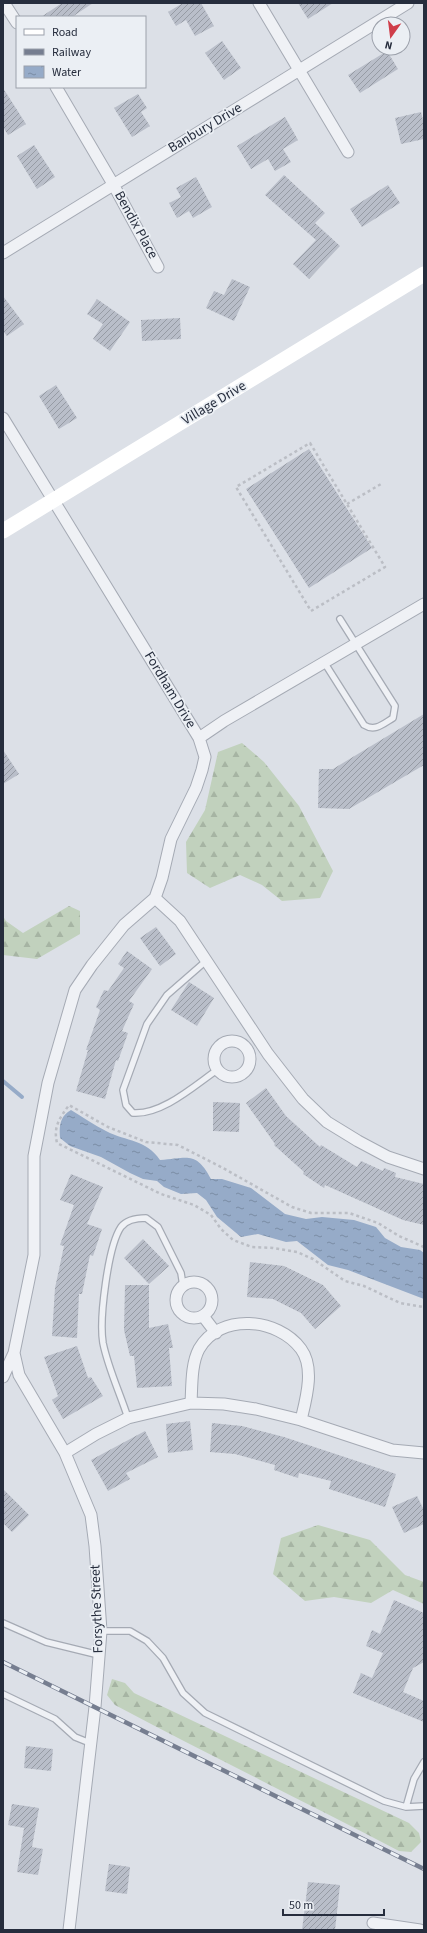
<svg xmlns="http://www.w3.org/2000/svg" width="427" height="1933" font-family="'Source Sans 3',sans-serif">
<defs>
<pattern id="forest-firs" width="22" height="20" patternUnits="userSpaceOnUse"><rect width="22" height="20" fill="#c1d1bd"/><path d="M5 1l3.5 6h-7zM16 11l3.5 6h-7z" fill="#a6b4a3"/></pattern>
<pattern id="water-ripples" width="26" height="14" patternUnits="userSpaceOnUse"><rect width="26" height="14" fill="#96abc8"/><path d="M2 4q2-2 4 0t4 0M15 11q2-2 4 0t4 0" fill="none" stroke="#7a8ca4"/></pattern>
<pattern id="building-hatch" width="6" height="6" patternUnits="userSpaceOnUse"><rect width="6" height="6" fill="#b9bec9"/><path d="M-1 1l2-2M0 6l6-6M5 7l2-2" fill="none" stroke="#969ba4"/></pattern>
</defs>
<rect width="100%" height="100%" fill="#dce0e7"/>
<path fill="url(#forest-firs)" d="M242,743l22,19 35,44 34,65 -13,27 -38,3 -20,-16 -22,-10 -30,13 -23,-15 -1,-31 19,-32 13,-58z
M69,906l11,5v23l-43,25 -34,-4v-39l3,5 17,12z
M318,1525l52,15 35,35 19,7v22l-31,-14 -22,13 -37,-6 -29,4 -32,-27 8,-36z
M112,1679l13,4 9,10 275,130 10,10 2,9 -10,10 -12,-1c-94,-49 -190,-96 -284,-146l-8,-10z"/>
<path fill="url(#water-ripples)" d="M71,1110c12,7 23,15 35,21 21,11 40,8 54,29 29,-2 36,-9 51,19h11l29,9 34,26 21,5 16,-2 32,3 22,7 9,11 16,9 19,3 4,3v46l-76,-29 -20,-5 -31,-24 -11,1 -28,-8 -17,3 -24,-20 -11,-17 -9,-7 -16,1 -17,-7 -7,-6 -14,-2 -13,-6 -29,-16 -31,-11 -10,-8c-1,-12 0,-22 11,-28z"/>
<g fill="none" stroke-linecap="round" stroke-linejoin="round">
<path stroke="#96abc8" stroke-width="4" d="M3,1081l19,16"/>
</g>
<path fill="url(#building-hatch)" d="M62,3h31l-21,14h-31z
M183,3h18l13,23 -19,10 -9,-16 -10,6 -8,-14z
M298,3h35l-25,16z
M222,41l19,27 -17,12 -19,-27z
M387,51l11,18 -38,24 -12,-18z
M3,88l23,36 -18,11 -5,-8z
M138,94l9,14 -6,4 9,14 -18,11 -18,-29z
M421,112l3,12v15l-23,5 -6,-26z
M285,117l13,23 -15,9 8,13 -16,9 -7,-12 -17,10 -14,-23z
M34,145l21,32 -18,12 -20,-33z
M284,175l41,38 -10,10 25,23 -31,33 -16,-15 23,-24 -51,-45z
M196,177l16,30 -19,11 -4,-7 -12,7 -8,-15 12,-6 -5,-9z
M388,185l12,18 -38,24 -12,-18z
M232,279l18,8 -16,34 -28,-13 8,-17 10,4z
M3,296l21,28 -17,12 -4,-5z
M97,299l33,23 -20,29 -17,-12 10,-15 -16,-10z
M180,318l1,21 -39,2 -1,-21z
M56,385l21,33 -18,11 -20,-33z
M309,449l63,99 -63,40 -63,-99z
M424,714v51l-75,44 -31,-1 1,-39h14z
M3,750l16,24 -16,10z
M156,927l20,27 -16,12 -20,-28z
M127,951l25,18 -23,32 5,3 -12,27 6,2 -10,28 -2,-1 -11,39 -29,-8 12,-41h-2l14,-40 -4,-3 8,-17 4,1 16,-23 -6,-4z
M189,982l25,16 -17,28 -26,-16z
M266,1088l20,28 34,31 1,-2 36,22 4,-6 22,10 1,-3 12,5 -1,4 29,7v41l-21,-5 -78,-35 -1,3 -21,-14 1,-2 -30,-27 1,-1 -29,-41z
M213,1102l27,1 -1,29 -26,-1z
M71,1174l32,13 -16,37 15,5 -9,27 -3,-1 -8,39h-3l-2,44 -25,-2 3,-48 9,-42 -4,-1 14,-40 -14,-5z
M143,1239l26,27 -20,18 -25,-26z
M250,1262l34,4 39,19 18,21 -26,23 -14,-16 -28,-14 -26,-2z
M125,1285h24v43l19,-4 5,24h-4l3,38 -35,2 -3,-32h-4l-6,-26z
M77,1346l11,32 3,-1 12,19 -40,23 -11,-19 6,-4 -14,-39z
M190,1421l3,29 -25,3 -2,-29z
M212,1423l30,3 42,11 112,37 -11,33 -56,-18 2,-8 -32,-8 -1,5 -24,-8 1,-5 -40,-11 -25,-2z
M145,1431l13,26 -32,16 4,6 -22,12 -17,-31z
M3,1489l26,26 -17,17 -9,-9z
M417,1496l7,14v14l-20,9 -12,-26z
M394,1600l30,13v49l-11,6 -10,24 21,9v21l-71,-29 8,-20 11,5 11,-25 -17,-7 6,-16 8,4z
M26,1746l27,3 -2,22 -27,-3z
M12,1804l27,4 -7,39 11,2 -5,26 -21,-3 7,-44 -16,-3z
M109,1864l21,3 -3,27 -22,-3z
M308,1882l32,3 -5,45h-33z"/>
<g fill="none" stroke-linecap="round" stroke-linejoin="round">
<g stroke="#a5aab4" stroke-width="8">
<path id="lane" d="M324,662l40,63c11,7 19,-1 29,-7l2,-12 -55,-87
M206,961l-39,34 -20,29 -24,66 3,15 7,8c29,2 61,-27 84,-43
M128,1418c-8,-25 -20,-50 -25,-75 -4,-24 5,-97 18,-116 6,-8 17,-9 25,-9l12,9 23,46 2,13
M3,1623l43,19 53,13
M101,1631h29l17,10 16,17 20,35 22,20 179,88 22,6 18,-1
M3,1694l52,25 20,18 15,6
M406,1807l8,-28 10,-17"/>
</g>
<g stroke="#a5aab4" stroke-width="13">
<path id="street" d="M4,3l13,20
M259,3l89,149
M56,87l57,97 45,83
M3,253l405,-250
M3,418l196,320 6,19 -3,13 -6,18 -25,51 -9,39 -7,20 -31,27 -32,40 -17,25 -27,93 -14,73v99l-20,98 -11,24
M199,738l25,-17 200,-117
M155,898l25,23 88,133 35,45 24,23 31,19 30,16 36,12
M214 1059a18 18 0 1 1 36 0a18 18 0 1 1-36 0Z
M176 1300a18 18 0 1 1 36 0a18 18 0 1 1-36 0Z
M203,1316l13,17
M14,1353l5,22 46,78 26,62 4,31 6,85 -6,76 -26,223
M191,1403c1,-17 0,-39 8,-54 21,-37 79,-31 102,0 14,19 5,50 0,71
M65,1453l31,-19 32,-16 63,-15 33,1 32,5 45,11 91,30 32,3
M373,1923l47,7"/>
</g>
<path stroke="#bbbec5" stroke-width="2.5" stroke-dasharray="3 3" stroke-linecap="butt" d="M310,443l75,124 -74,44 -75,-124z
M347,504l34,-20
M424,1247l-25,-11 -21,-13 -29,-10h-38l-19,-6 -69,-39 -45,-23 -32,-3 -38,-15 -39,-22c-9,13 -16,21 -12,38l104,51 33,11 17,10 10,14 12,11 19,7 21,1 24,4 16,7 32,22 19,5 36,17 24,4"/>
<use href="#lane" stroke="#eff1f5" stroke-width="5.5"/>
<use href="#street" stroke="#eff1f5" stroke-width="11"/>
<path stroke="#fff" stroke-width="15" d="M3,531l421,-257"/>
<g stroke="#767e90" stroke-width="4.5">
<path id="rail" d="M3,1662l421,207"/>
</g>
<use href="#rail" stroke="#ebeff4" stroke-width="3" stroke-dasharray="9" stroke-linecap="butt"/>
</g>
<g text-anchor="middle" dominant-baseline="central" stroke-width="3.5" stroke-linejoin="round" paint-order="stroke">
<g font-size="14" fill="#262d3d" stroke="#ebeff4">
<text transform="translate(205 128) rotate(-31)">Banbury Drive</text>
<text transform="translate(136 225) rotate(61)">Bendix Place</text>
<text transform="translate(214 403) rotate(-31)">Village Drive</text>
<text transform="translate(170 690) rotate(59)">Fordham Drive</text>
<text transform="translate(97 1609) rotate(-92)">Forsythe Street</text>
</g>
</g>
<rect width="427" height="1933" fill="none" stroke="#262d3d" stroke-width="8"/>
<rect x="16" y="16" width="130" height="72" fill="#ebeff4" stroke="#9ca1ab"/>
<rect x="24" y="29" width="20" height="6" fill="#ffffff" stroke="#9ca1ab"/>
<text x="52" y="36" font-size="12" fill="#262d3d">Road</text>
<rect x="24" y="49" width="20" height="6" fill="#767e90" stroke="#9ca1ab"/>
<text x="52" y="56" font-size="12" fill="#262d3d">Railway</text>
<rect x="24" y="66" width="20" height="12" fill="url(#water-ripples)" stroke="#9ca1ab"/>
<text x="52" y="76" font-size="12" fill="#262d3d">Water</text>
<g transform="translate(391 36) rotate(194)"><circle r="19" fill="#ebeff4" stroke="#9ca1ab"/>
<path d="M0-3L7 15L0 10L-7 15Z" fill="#cf3e4a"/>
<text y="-6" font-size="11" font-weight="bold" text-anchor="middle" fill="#262d3d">N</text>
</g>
<path d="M283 1909v6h101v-6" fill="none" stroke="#262d3d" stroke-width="2"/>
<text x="289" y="1909" font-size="12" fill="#262d3d" stroke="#ebeff4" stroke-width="3" paint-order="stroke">50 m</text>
</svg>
